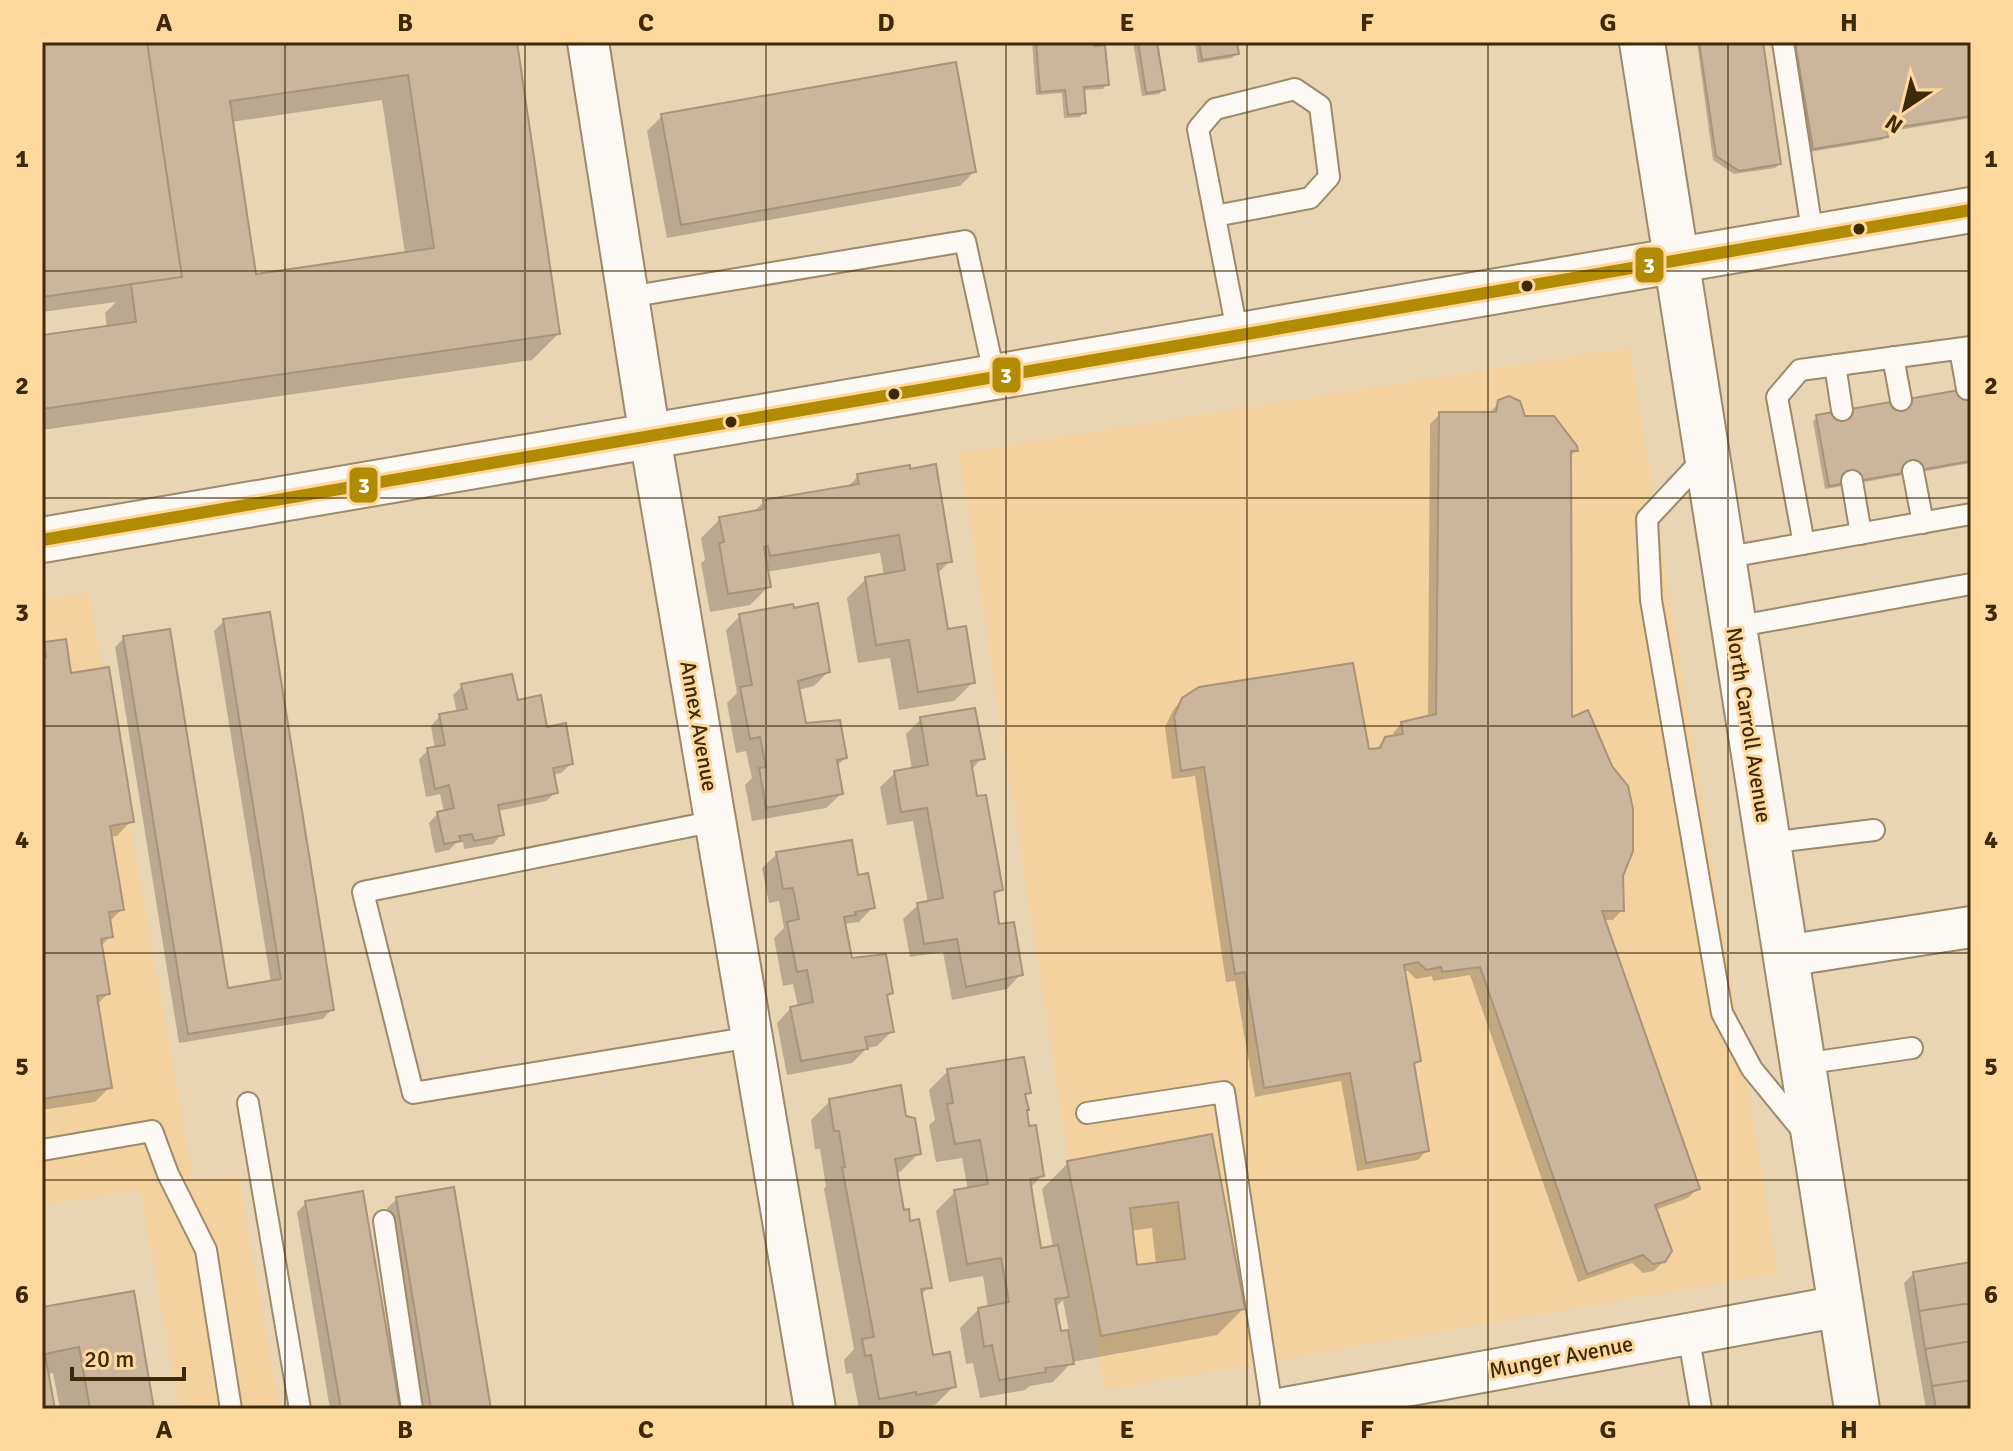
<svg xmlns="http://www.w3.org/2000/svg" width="2013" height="1451" font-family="Signika,sans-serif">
<rect width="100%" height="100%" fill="#e9d4b4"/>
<path fill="#f3d2a0" d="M1630,347l148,926 -674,117 -145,-937z
M89,592l105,589 44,-7 42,235h-101l-39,-220 -98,17v-606z"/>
<path fill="#0003" fill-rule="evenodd" d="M42,42h473l43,292 -26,26 -490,70v-93l65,-9 -2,-15 11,-11 -74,10zM382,100l23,154 -151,22 -23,-154z
M1032,42h59l16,42 -4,5 -21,1 2,22 -4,5 -16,1 -2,-25 -26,2z
M1133,42h25l-3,1 8,47 -4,4 -17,2z
M1195,42h40l2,11 -5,5 -34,5z
M1697,42h64l18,122 -4,4 -41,6 -21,-14z
M1791,42h176l4,27v49l-85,14v4l-4,4 -73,12z
M662,116l312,56 -14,14 -293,52 -20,-107z
M1971,390v73l-146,26 -12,-68 4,-4z
M1500,402l76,49 -7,6 1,263 51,155 1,35 -9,10h-10l95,268 -10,10 -33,12 9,51 -10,10 -11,2 -11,-10 -54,19 -108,-307 -37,6 -1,-5 -16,3 -8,-8h-5l16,89 -7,6 15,84 -9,10 -61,11 -16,-90 -86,16 -20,-116 -9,1 -31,-206 -23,3 -7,-52 8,-17 10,-11 184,52 9,-2 10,-10 8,-1 -1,-5 9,-10 26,-5 2,-294 10,-10 50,-2z
M858,476l92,85 -13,13 9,57 27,51 -19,19 -55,9 -9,-52 -32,5 -11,-65 19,-19 18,-3 -4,-23 -114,19 3,14 -19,19 -40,7 -9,-49 4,-3 -4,-22 19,-19 32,-6 12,-11 83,-14z
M740,616l88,56 -14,14 -16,4 6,35 41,33 -9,9 5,27 -15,14 -74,13 -7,-36 7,-7 -6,-27 -10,2 -9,-50 10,-10 -11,-63z
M224,621l108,388 -9,10 -144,24 -64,-396 9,-9 102,352 45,-7 -57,-352z
M45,644l25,31 61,146 -14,15 -7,1 12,72 -13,13 2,14 -11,11 8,47 -12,11 14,82 -15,15 -53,8v-463z
M462,686l54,16 30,28 25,34 -10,9 -9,2 4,17 -10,9 -48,10 4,23 -9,10 -29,5 -1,-7 -7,1 -7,7 -14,3 -6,-30 9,-10 6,-1 -4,-18 -14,3 -7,-38 9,-9 7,-1 -4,-23 9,-10 17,-3 -4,-18z
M921,719l61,39 -11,12 5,28 24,91 -7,8 5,30 23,47 -14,15 -55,11 -9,-48 -33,5 -7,-38 15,-14 10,-2 -15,-82 -26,4 -7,-38 15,-14 17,-3 -6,-36z
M777,854l79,24 17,29 -14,15 -16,2 7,36 41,32 -6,6 7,33 -15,15 -10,2 -15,15 -65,12 -10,-52 14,-15 7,-1 -5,-23 -10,2 -9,-48 10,-10 -5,-27 -10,2 -7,-35z
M948,1071l81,22 -5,4 1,15 17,64 -13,13 10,61 14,-3 -11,-58 26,-26 142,-27 33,173 -26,26 -145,27 -19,20 -23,4 -5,4 -45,8 -7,-35 -7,1 -6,-36 19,-19 9,-1 -5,-32 -34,6 -13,-71 19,-19 13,-2 -6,-32 -26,4 -7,-37 6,-5 -6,-30zM1152,1228l4,37 -21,3 -5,-37zM1063,1300l6,32 -10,1 -4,-25z
M830,1101l74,17 15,35 -19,19 -5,1 8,39 26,75 -9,9 11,61 23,29 -19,19 -19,4h-57l-7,-36 -6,1 -2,-14 10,-11 -30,-160 2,-3 -6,-37h-5l-4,-29z
M397,1199l92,210h-68l-34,-201z
M306,1203l92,206h-68l-33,-197z
M1971,1264v145h-45l-22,-126 10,-10z
M42,1309l110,100h-92l-7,-36 -6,1 6,35h-11z"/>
<path fill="#cbb59c" stroke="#a9937a" stroke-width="2" fill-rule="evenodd" d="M42,42h105l35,235 -140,20z
M147,42h370l43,292 -518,75v-74l94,-13 -5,-38 51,-7zM408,75l26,173 -178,26 -26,-173z
M1036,42h57l1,4 11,-1 4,40 -25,2 2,26 -18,2 -3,-25 -25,2z
M1138,42h19l8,48 -19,3z
M1199,42h38l2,12 -37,6z
M1699,42h64l18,122 -42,7 -23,-15z
M1795,42h174l2,74 -84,13 1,8 -75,12z
M956,62l20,110 -295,53 -20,-111z
M1971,388v73l-142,25 -13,-71z
M1509,396l11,5 5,15h29l23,30 1,5h-7l1,266 16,-7 24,56 16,20 5,23v42l-10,25 1,35h-22l98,278 -45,16 17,46 -7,11 -12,2 -10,-9 -56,19 -107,-307 -38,5 -1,-5 -15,3 -8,-8 -14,3 17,96 -7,2 15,88 -63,12 -16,-90 -86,15 -19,-116 -10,2 -31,-207 -23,4 -7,-55 8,-18 17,-11 154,-24 16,86 11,-1 5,-11 18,-3 -2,-12 35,-8 3,-302h57l2,-12z
M936,464l16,98 -15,2 11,65 18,-3 9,57 -57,9 -9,-52 -33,5 -11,-68 40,-7 -6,-35 -129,21 -2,-10 -4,1 7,40 -43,7 -9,-51 5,-1 -5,-25 45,-8 -1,-9 96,-16 -2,-10 53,-9v4z
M818,603l12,69 -32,9 8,42 34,-3 7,38 -10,2 6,34 -77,14 -7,-40 7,-1 -6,-30 -10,2 -10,-52 12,-2 -13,-71 54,-10 1,4z
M270,612l64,398 -146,24 -65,-398 47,-7 58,359 53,-9 -58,-360z
M66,639l5,34 38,-6 25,155 -24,4 14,84 -15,2 4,25 -12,2 9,55 -13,2 15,92 -70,11v-442h4l-2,-15z
M512,674l6,26 23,-5 6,32 19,-4 7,41 -20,4 5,25 -60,12 6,30 -30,6 -2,-7 -13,2 2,5 -17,3 -7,-32 17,-4 -5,-23 -14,4 -8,-41 18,-3 -6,-31 28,-5 -6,-25z
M975,708l10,51 -14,2 6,35 9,-1 17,95 -9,2 5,32 15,-2 9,53 -57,12 -9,-48 -33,5 -7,-41 26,-5 -16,-90 -26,4 -7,-41 34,-6 -8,-48z
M852,840l6,35 10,-2 7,35 -20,4 1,3 -12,2 8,41 34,-4 7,39 -6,2 7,37 -29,5 3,12 -67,12 -11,-54 23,-5 -6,-32 -10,2 -10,-50 12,-3 -6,-31 -10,1 -7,-37z
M1024,1057l7,36 -6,1 4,16h-2l2,16 7,-1 8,51 -14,3 11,69 17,-3 11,52 -14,2 6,32 7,-1 6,34 -29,4 1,4 -47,8 -7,-35 -8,2 -6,-39 31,-6 -8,-44 -34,6 -13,-74 34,-6 -8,-44 -25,4 -8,-40 6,-1 -6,-34z
M901,1085l5,31 9,2 6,36 -26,5 9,51 5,-1 1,12 9,-2 13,69 -11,1 12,66 17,-3 6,35 -40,8v-3l-37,7 -8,-44 -6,1 -3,-17 12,-2 -32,-169 3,-1 -6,-36h-5l-5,-32z
M1212,1134l33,175 -144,27 -34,-175zM1178,1202l7,57 -48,6 -7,-57z
M454,1187l37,222h-60l-35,-212z
M363,1191l37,218h-59l-36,-208z
M1971,1262v41l-52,8 -6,-39z
M134,1291l20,118h-64l-11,-62 -34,7 10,55h-13v-102z
M1971,1303v38l-46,8 -6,-38z
M1971,1341v39l-39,6 -7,-37z
M1971,1380v29h-35l-4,-23z"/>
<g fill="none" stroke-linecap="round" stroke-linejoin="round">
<g stroke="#9c8a6a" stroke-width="24">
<path id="lane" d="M1783,42l30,195
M1215,216l95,-18 19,-21 -9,-71 -25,-17 -80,20 -17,20 40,207
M628,297l337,-56 30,137
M1960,349l7,40
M1893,357l8,43
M1835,365l7,45
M1706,456l-59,63 4,81 71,413 30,56 54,66
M1913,471l10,52
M1852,481l9,53
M1804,544l-27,-147 23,-27 171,-23
M1723,558l248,-44
M1734,627l237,-43
M716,821l-353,71 50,201 339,-56
M1768,843l106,-13
M1803,1064l109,-16
M248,1103l52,306
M1087,1113l137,-21 48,317
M42,1150l110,-19 16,43 38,76 25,159
M384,1221l28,188
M1688,1333l13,76"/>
</g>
<g stroke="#9c8a6a" stroke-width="44">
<path id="street" d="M588,42l62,395 165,972
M1785,956l186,-29
M1280,1409l561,-103"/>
</g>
<g stroke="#9c8a6a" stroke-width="48">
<path id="secondary" d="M1642,42l215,1367
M42,540l1929,-330"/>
</g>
<use href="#lane" stroke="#fcf9f4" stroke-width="20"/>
<use href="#street" stroke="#fcf9f4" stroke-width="40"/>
<use href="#secondary" stroke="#fcf9f4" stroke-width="44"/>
<g stroke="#ffd89e" stroke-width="18">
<path id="bus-1" d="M42,540l1929,-330"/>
</g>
<use href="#bus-1" stroke="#b18b04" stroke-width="12"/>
</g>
<path fill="none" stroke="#3d2a09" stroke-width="2" stroke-opacity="0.55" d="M285,42v1367M525,42v1367M766,42v1367M1006,42v1367M1247,42v1367M1488,42v1367M1728,42v1367M42,271h1929M42,498h1929M42,726h1929M42,953h1929M42,1180h1929"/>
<g fill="#3d2a09" stroke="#ffd89e" stroke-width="3">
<circle cx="1859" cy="229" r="7"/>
<circle cx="1527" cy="286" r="7"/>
<circle cx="894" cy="394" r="7"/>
<circle cx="731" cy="422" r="7"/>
</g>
<g text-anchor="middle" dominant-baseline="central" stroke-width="6" stroke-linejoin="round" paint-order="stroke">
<g font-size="22" fill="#3d2a09" stroke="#ffd89e">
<text transform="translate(1749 725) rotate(81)">North Carroll Avenue</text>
<text transform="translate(699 726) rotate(80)">Annex Avenue</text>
<text transform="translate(1561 1357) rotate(-11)">Munger Avenue</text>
</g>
</g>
<g stroke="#ffd89e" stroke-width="3">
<rect x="1634" y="246" width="31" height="38" rx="8" fill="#b18b04"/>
<rect x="991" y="356" width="31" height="38" rx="8" fill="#b18b04"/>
<rect x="348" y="466" width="31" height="38" rx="8" fill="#b18b04"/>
</g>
<g font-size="22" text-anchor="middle" font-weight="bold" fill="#fff">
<text x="1649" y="273">3</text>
<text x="1006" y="383">3</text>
<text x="364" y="493">3</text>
</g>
<rect width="2013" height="1451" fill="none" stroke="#ffd89e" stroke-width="88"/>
<g transform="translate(1905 108) rotate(215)" stroke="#ffd89e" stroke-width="6" paint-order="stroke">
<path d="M0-6L14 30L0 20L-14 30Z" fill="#3d2a09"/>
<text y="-12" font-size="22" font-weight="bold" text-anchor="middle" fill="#3d2a09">N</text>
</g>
<path d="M72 1367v12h112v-12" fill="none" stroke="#3d2a09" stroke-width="4"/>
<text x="84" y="1367" font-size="24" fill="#3d2a09" stroke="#ffd89e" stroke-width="6" paint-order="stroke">20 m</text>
<rect x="44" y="44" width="1925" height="1363" fill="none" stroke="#3d2a09" stroke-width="3"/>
<g font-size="26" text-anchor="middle" font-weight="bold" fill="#3d2a09">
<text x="164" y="31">A</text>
<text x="405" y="31">B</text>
<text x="646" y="31">C</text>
<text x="886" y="31">D</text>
<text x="1127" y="31">E</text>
<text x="1367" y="31">F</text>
<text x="1608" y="31">G</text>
<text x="1849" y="31">H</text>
<text x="22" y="167">1</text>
<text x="1991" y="167">1</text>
<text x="22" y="394">2</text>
<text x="1991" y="394">2</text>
<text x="22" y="621">3</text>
<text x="1991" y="621">3</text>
<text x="22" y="848">4</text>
<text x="1991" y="848">4</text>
<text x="22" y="1075">5</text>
<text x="1991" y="1075">5</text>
<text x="22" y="1303">6</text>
<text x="1991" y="1303">6</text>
<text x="164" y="1438">A</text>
<text x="405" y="1438">B</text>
<text x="646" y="1438">C</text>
<text x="886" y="1438">D</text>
<text x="1127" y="1438">E</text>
<text x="1367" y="1438">F</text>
<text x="1608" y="1438">G</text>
<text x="1849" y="1438">H</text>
</g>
</svg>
